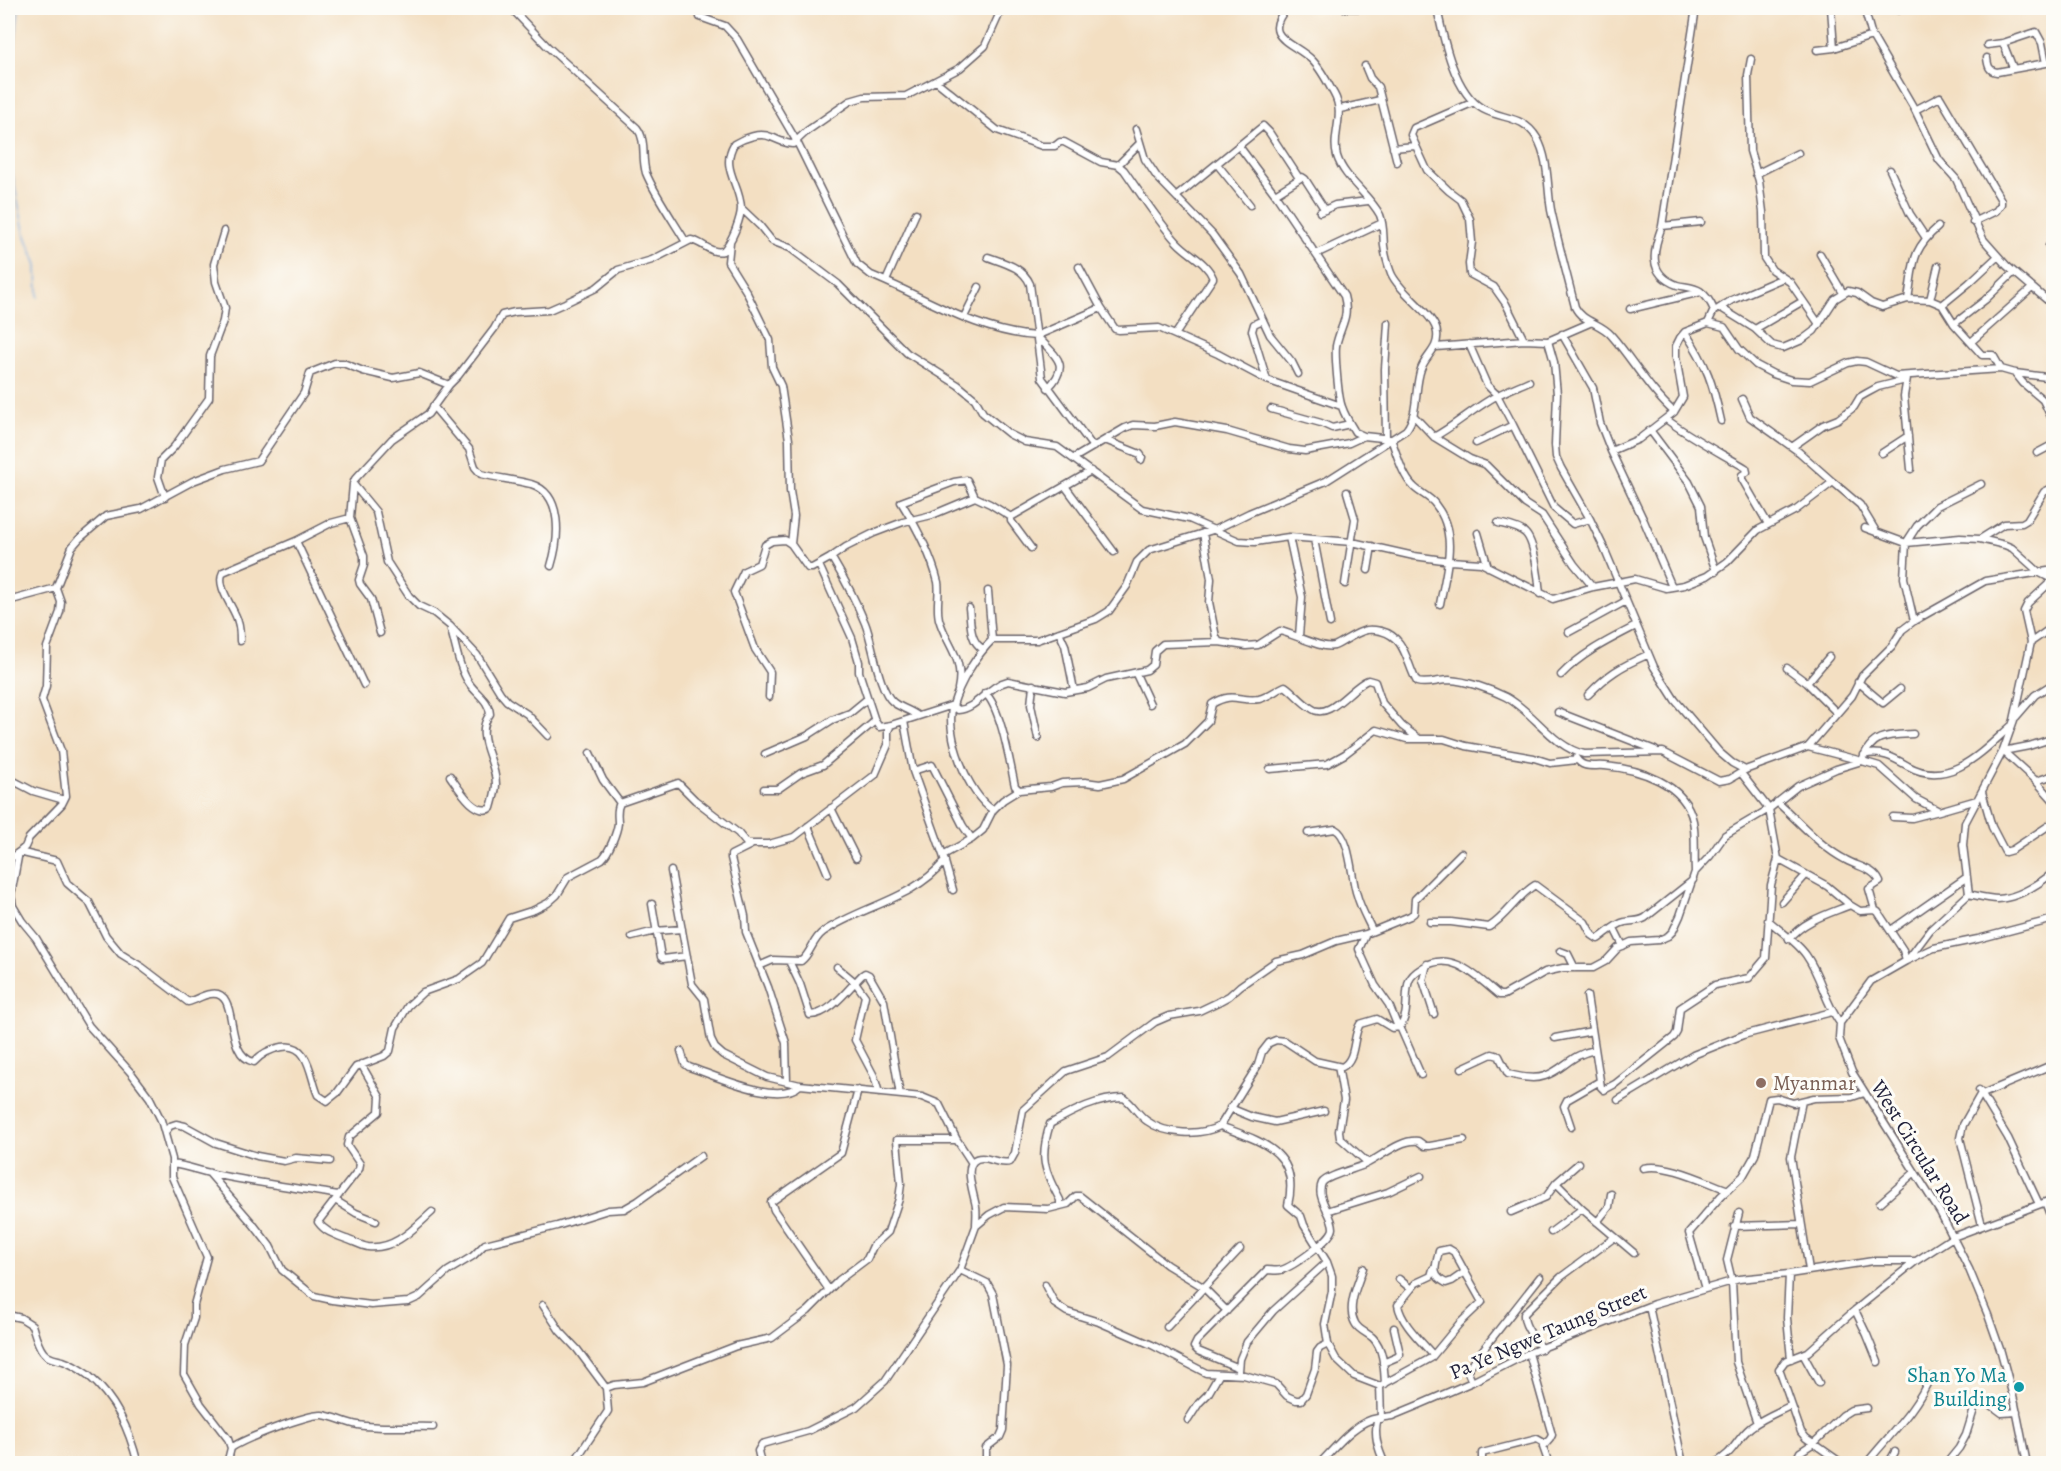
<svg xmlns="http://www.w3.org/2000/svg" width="2061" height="1471" font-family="Alegreya,serif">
<rect width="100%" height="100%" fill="#fdfcf7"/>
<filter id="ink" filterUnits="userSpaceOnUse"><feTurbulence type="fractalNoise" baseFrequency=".0167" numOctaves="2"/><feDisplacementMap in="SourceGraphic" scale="12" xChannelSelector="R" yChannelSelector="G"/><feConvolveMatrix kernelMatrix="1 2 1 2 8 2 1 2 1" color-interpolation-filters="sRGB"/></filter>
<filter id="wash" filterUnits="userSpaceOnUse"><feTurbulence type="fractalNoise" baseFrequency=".008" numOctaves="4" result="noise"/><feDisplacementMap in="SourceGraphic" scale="24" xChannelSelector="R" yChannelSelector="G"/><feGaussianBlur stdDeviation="1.35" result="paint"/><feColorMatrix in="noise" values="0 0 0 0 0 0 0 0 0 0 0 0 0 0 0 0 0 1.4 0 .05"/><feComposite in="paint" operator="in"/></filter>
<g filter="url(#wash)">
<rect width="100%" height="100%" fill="#f3dfc2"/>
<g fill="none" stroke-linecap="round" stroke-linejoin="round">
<path stroke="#6ea5dd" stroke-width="1.5" d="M19,8l-11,96 3,64 13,63 13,34 1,32"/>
</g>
</g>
<g filter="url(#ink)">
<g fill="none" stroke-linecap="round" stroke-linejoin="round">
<g stroke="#6b646a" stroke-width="9">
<path id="minor" d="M511,8l37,39 89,81c10,13 4,29 9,45 8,20 28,49 40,69
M1287,8c-27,30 7,34 25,52 9,9 16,23 22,34 12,21 -3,41 3,62 7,23 32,38 43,59 4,10 3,21 4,31 1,9 4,19 7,27 9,21 45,42 46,60 2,16 -11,22 -16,36 -7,19 -2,45 -15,61l-80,51 -77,32 -33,16 -67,21 -12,12 -10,24 -18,25 -13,8 -59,21h-45c-16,16 -32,42 -39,65l5,5c19,-1 29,-24 50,-29l57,11 23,-4 18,-9 41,-9 6,-5 2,-14 8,-7 56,-2 27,4 12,-1 22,-14c14,3 41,18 54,15 7,-2 21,-14 33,-16 4,-1 9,0 14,1 25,6 25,32 36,51 11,3 21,-2 32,-2 18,1 41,9 57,17 28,15 47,50 78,57l79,-2 56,29 11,-2 15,-9 63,-23 44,-51 10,-20 30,-30 10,-16 12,-9 71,-40 69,-11
M1344,8h19
M1437,8c6,29 17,85 46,101 21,11 40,6 54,29 12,21 10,49 14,72 7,32 16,65 24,97 7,15 26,16 36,28 22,25 38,55 63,77l9,-15 -7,-40v-11l4,-8 5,-6 23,-9 16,4 15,22 17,16 17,9 18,6 19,1 38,-18 9,-2 9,1 30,14 105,-7 14,4 39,5
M1696,8l-34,218c-9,24 -15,48 15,59 8,2 17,2 23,6 7,5 11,12 14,19l-6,13
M1831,8l3,40
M1864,8l8,28 43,74 24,50 17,19 27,60 24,27 47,40
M1897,8l1,2
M700,17l25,9 12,13 60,103 60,122 14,11c54,22 105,57 165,61l65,-28 14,21 4,1 40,-2 59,26 49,26 74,26
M2003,43l10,25
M1987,45l16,-2 33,-11 6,11 4,20 8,-2
M1817,50l17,-2 38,-12
M1987,58c1,8 2,13 10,14l49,-9
M1751,59l-3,16 2,76 9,30 4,31 1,46 8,12 18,12 29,42
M1365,66l5,12 8,9 19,75
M936,81l61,49 45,16h13l5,-4h4l37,20 17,3 6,5c17,24 33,50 53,72 12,13 29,19 36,36l-38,57
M1474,102l-60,26 -3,7 16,35 22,21 12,9 9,19 2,23 -3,22 1,10 24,13 12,17 18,36
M1340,109l40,-9
M1915,110l25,-13 61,103v4l-5,7 -23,11
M1136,129l9,30 12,18 55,57 29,40 29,61 22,27 6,12
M1239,146l36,48 69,102c6,22 -4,30 -8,50 -1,10 2,51 6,61 3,9 8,17 13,25l9,4 27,3c6,15 11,36 22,47 6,7 16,10 22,18 24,30 11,67 5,100
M1393,148l22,-2
M1217,164l33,41
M1118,165l22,-22
M1890,170l20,44 16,24
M1756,174l42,-21
M1275,194l27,-17 3,2 20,31
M1177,196l86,-70 6,6 30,46
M741,208l19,18 12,15 18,7 48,36 69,69 51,32 17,14 8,14 26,21 16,8 32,5 85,62 47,10 50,22 16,1 34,-5 63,5 62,14 36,5 31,2 72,36 40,-12 42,-8 31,9 18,-3 23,-9 20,-14 31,-32 38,-20 37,-28 27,23 17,28
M1320,212l15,-7 33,-4
M1662,226l39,-4
M730,242l-2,20 18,29 24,49 2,27 9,19 8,54 1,51 4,25 -3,28
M2054,243l-5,3 5,11
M1316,254l66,-31
M1820,254l23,39
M988,257c16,6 35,10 42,27l12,94 51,69
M1079,267l22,41
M886,281l30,-68
M1908,299c6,-34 2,-48 30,-72
M1930,300l8,-34
M1942,305l27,-22 28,-26
M1721,308l34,21 17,16 11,3 19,-8 12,-9 21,-32 13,-8 9,2 14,10 11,4 26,-8 22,1 12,5 12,19 28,31h11l8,14
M1630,309l71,-17
M1718,309l14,-9 51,-22
M964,317l15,-30
M1263,320l-9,4 -2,7 15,49
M1954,324l31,-24 29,-28
M1755,329l48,-28
M1685,332c22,33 28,52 36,89
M1562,334l31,54 7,35 11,28 33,70 28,66
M1037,336c18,20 35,28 11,52
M1548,341l6,21 3,32 -2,51 1,12 5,11 29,51 14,29 50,119 21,33 44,52 13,11 13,7
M1971,342l61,-54
M1469,344l18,41 10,10 16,30 41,83 19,16 17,-5
M1436,347l88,-7 24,1 44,-19
M2015,373l8,10 20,17 11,23
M1907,378l-3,18 7,73
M1742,399l8,18 49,35 34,30
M433,406l36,43 6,18 6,7c16,4 34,6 50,10 33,10 28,56 20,82
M1271,409l50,14 11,5 18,-4
M1413,415l21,22 36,22 16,6 39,39 17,11 32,49 19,23
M1666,419c25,19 53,33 80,49l1,4 -5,3v4l26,45
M1650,430l39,52 12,24 3,31 12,34
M1434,437c22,-12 41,-30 64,-42 10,-5 20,-9 31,-14
M1386,439l-1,-70 3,-46
M1105,440l35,14 2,3 -1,3
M1476,443l37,-18
M1792,447l31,-22 15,-6 16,-12 6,-10 7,-4 11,-6 28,-7
M1611,451l28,-12 35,-27
M1882,453l26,-17
M2037,453l17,-9
M1074,458l51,-30 8,-3 22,1 20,-4 52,9 62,18 16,2 44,-8 15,-7
M353,484l23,28 11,50 22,34 10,10 15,7 16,13 27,29 24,39 6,7 20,13 21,22
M1065,486l49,66
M165,497l-7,-20 3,-17 13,-13 35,-49 1,-42 13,-35 2,-13 -9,-26 -2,-18 10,-33
M350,518l14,38v9l-5,15 1,4 11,15 9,34
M1498,523c8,2 21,4 27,10 10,9 14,48 15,61
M1865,528l41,15 54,-5 20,1 25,6 7,3 28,25 14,7
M1203,533l8,46 -2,23 7,35 3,5
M1478,533l10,34
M1289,537l13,60 -3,39
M1314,539l16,84
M1980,539l24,-15 18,-1 5,-3 17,-28 6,-3 4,1
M296,541l68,144
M1031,548l-20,-27v-4l80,-46
M830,558l16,-11 28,-14 29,-11 29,-7 43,-18
M819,565l33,73 7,24v10l16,49 4,6 12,-2
M1368,570l4,-24
M1345,584l10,-65 -8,-27
M988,591l4,49
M8,601l48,-13
M969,608c2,14 0,33 14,41
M1914,621l-10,-43 2,-35 11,-17 20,-20 44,-22
M1059,632l6,13 9,45
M1569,632l57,-31
M240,641c0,-6 0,-13 -2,-19 -3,-14 -23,-35 -15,-50l73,-31 35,-18 19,-5 3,-34 2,-5 37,-40 36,-25 21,-29 9,-9 36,-47 8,-14 13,-3 34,-2 16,-7 31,-15 22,-18 34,-10 39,-20c12,2 19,14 32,11 6,-6 9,-13 12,-20 3,-8 6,-15 6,-23 -1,-24 -21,-40 -7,-64 10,-6 26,-12 37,-7 8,3 14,7 22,7l14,-13 43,-30 14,-4 42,-1 54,-28 25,-22 17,-38
M2031,642l23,-16
M1787,668l20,15 30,30
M1136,674l14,30
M1561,675c21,-22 48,-35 75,-49
M1858,682l25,21 17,-14
M1807,683l22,-26
M1033,685l-2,20 7,33
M958,689c7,-31 -12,-44 -19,-70 -3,-12 1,-26 -1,-37 -7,-28 -22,-56 -37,-80l53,-20 13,-2 8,17 15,7 21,13
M985,693c16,14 25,71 30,93l4,4
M1588,695c20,-21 32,-28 59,-40
M769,697l1,-25 -15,-23 -21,-57 10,-21 15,-7 6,-19 7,-4 13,-1 6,4 17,24h4l18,-10 3,2c12,20 23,41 32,63 8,19 13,67 28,79 5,5 16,7 25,14
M1558,712l97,38
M2016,717l19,-22 19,-12
M904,721l9,50 30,84 10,35
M1808,747l54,14c9,-27 26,-26 51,-27
M2003,751l33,30 18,20
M2003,751l26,-5 25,-8
M590,753l13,27 17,23
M765,754l42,-18 25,-16 18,-7 17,-14
M1864,755c17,-5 30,3 44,11 41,23 74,-14 103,-40
M1576,758c7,11 17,7 29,8 34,3 80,17 88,55 3,13 1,36 2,51
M1270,769l57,-5 18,-10 31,-24 31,9h37l22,7 68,12 16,5 27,-3
M913,771l19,-6 31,61 9,13
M450,776c8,11 25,41 41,32 2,-8 5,-16 5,-24 0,-25 -23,-48 -6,-70 -1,-14 -14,-20 -21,-31 -10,-15 -13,-36 -18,-53
M8,778l25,13 31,9
M2036,781l18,-6
M764,789h14l23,-16 22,-8 52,-44
M1982,792l10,35 13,25 7,-2 42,-28
M1777,802c23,20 42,44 69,58 12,7 28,8 34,22l-11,7 6,21
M831,808l25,50
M1893,817l19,1 27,-7
M808,826l20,48
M1308,833l27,-4c16,8 16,50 22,66 3,12 10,24 15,35
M751,845l-20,10v3l14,58 1,16 22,55 18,56 1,39
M943,855l29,-16 11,-9 10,-20 10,-10 16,-10 32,-3 11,-4 23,-1 15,2 23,-5 62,-35 23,-23 4,-17c21,-13 27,-2 47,-5 9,-2 17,-9 26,-13 9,6 16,16 26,22 18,14 40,-22 57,-28l7,2 7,21 20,23 16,12
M1778,859l49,27 23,19 10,6 15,-1 3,2 25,38 3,11
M8,860l11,-8 38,9 10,22 22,19 17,34 15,18 21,13 46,35c8,-2 14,-7 22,-8 32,-6 11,60 44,68 8,-9 16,-13 28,-15 28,-5 28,31 36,48l9,6 10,-8 19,-26 28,-11 6,-5 5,-23 13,-22 15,-14 36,-13 23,-16 27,-45 25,-8 14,-7 9,-8 11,-18 34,-18c7,-7 15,-26 16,-36 0,-7 -2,-13 2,-20l58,-20 17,17 43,33 9,11h22l25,-7 81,-62 13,-30v-14l3,-6 62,-20c-9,28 15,90 40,105
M671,871l21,113 12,15 7,41 4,8 8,7 44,22 33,8 122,12 17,7 18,36 15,23
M1969,894c9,2 20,5 29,5 20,-1 41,-15 56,-27
M1782,902l24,-27
M652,904l9,53 2,2 24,-3
M1768,920c12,11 29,22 38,35 15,21 19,48 34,68
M1430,922h21l38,5c18,-11 28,-31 46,-42l50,37 7,13 6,4c8,-5 17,-15 27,-17 8,-2 13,0 20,-4l48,-38
M1614,928l9,18
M1891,930l76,-53
M1366,934l-7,15 2,5 14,31 14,20 9,22
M632,937l23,-6 27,-2
M1789,939c16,-19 39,-25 61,-34
M1560,951l8,3 7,14
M1909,958l21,-28 39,-36 -6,-49 2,-22 38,-72 11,-31 17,-78 -7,-31 4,-8 26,-24
M789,961l11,23 10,31c20,0 38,-26 52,-40l3,-2 4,2 15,26 16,94
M1427,964l-4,16 11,34
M759,966l14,-6 28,1c10,-7 11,-21 22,-29 41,-27 89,-32 122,-71
M837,967l18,15 10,14 -10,44 19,36 5,17
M1587,996l14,91 3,3 11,-6 59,-47 3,-5 3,-24 35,-23 34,-7 17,-20 5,-73 7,-26 -9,-50 -28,-36
M1400,1027l21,48
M1555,1038l37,-7
M681,1051l4,13 4,3c25,8 89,39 111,18
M361,1064l19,33 -1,15 -30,25 -2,8 13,19 -1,5 -41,53c7,10 17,13 28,17 7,2 15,7 22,8 27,3 46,-19 64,-35
M1338,1066l6,34 -5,31 1,7 28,25
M1462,1068l30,-14 7,2 9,18c12,3 26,6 37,2 20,-7 24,-21 50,-26
M1979,1090l29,48 31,66
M1618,1100l75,-45 50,-20 89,-23
M1802,1101l-11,56 18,113
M1230,1108l22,9 23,5 49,-11
M1220,1126c40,15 81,25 68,79l13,11 3,9 23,37 5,14v15l-7,33 3,20 8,15 18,17 26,10
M1571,1127l-7,-21 3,-6 33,-19
M165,1132l5,-6 6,-2 9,2 31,17 41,13 27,5 12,-3 34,3
M172,1164c16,2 30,8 46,11 40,8 80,13 121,20
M1643,1168c23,-6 63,14 85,22
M209,1173l44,51 17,22 12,24 32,26 18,4 39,5 37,-3 11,-5 29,-26 25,-15 12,-12 72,-18 51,-16 16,-1 14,-8 63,-45
M1556,1183l26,26 52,44
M335,1200l21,13 20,8
M2045,1202l9,23
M1880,1203l35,-31
M1060,1206l8,-2 8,-8h4l87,69 36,22 24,24
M1327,1211l61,-19 33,-16
M1511,1212l35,-15 10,-14 23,-20
M1739,1213l-12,47 5,21 4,81 21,61
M1597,1222l12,-15 2,-13
M1982,1225l-22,-87 3,-13 17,-30 74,-31
M976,1226c0,-6 1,-13 0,-19 -1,-11 -17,-49 6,-49 10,0 17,7 28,4l5,-9 8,-43 43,-39 42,-14 47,-35 14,-6 30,-5 19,-9 11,-6 11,-10 36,-25 27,-6 33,-14 30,-7 44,-18 4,-3 1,-14 46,-46
M1734,1226l66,-2
M1551,1232l31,-23
M1363,1268c-5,16 -17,39 -8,55 3,7 13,10 18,15 11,11 11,31 12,46
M960,1270l27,13 6,11 14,71 -4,65 -3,7 -14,11v16
M1789,1274l-2,44 4,41
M1399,1279l12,10 -13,16c3,18 23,36 35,50
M1045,1285l10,19 12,8 32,10 53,23 54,28 38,2 32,9 11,12 9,4h5l5,-6 9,-25 2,-17 3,-4 8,-4
M1411,1289l5,-6 15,-7 2,-7
M1705,1289l-16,-56 32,-37 22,-20 12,-21 14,-56 8,-1 16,5 21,-5 38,-1 12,-4
M829,1290l-55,-80 -3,-8 70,-49 17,-63
M543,1305l17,26 17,18 29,39 2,23 -35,53
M1649,1306l34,158
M1855,1310l12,25 11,27
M8,1315l13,3 11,7c3,9 5,19 11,27 5,7 13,7 20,9 9,3 18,9 25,14 28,24 41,54 50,89
M1167,1327l73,-78
M1542,1349c-7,-10 -19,-23 -18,-35l37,-37 54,-40
M1529,1353l23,82 -2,4 -7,8 6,17
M1803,1354l16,29
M1383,1363l14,-6 3,-3 -6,-26
M1239,1368l-41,-17 -4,-4 3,-6 70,-71c4,0 10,1 14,0 11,-3 52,-31 52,-42 0,-14 -18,-30 -11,-45 4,-7 33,-14 42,-18 16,-7 36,-26 54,-24l7,5h5l34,-6
M1239,1371l1,-12 7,-17 26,-31 54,-49
M1472,1382l-5,-12 73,-93
M1380,1386l51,-28 28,-34 23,-22 -17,-30 -13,9 -6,2c-16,-8 -10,-17 -7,-32l10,-2 5,3 11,20
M1380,1386l1,33
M606,1388l8,-3 29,-3 93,-36 36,-8 36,-27 31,-31 28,-21 6,-13 15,-14 11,-33 2,-15 -4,-44h60
M1188,1420l11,-17 9,-9 11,-19
M231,1448c13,-9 76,-34 91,-33 12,1 24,8 36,10 24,4 50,1 75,2
M1993,1462v2
M227,1464l4,-16 -3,-9 -27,-35 -17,-30 1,-29 9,-27v-13l13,-48 -35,-80v-18l-11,-39 -11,-22 -18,-24 -43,-48 -53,-88 -14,-17 -9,-15 -2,-11 8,-43 6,-5 4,-9 33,-34 4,-8 -5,-45 -19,-51 4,-14 1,-39 13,-35 1,-10 -5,-14 16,-41 7,-8 27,-23 35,-7 52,-28 32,-12 33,-8 46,-68 6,-20 25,-10h8l20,8 30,7 26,-5 30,12
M761,1464l-3,-13 4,-7 46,-13 48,-24 29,-26 75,-111 16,-44 13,-11 15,-8 44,2 12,-3v-6c-16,-31 -21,-41 -10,-76 23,-13 48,-26 74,-26 9,6 14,17 23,23 19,14 53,15 73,5l38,-61 4,-13 7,-9 7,-3 9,1 30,20 27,6c15,-8 10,-30 18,-43l17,-5 15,9 8,-1c10,-14 4,-31 9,-46 2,-5 8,-10 13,-13 29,-20 56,10 77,27h5l41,-23 18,-4h30l13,-7 12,-13 13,-6 28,-2 9,-4 5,-5 7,-15 15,-44 15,-16 15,-21 44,-26 29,-23 38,-17 26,-8 17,5 37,33 23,12 38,-11
M1319,1464c16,-16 36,-43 59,-46
M1385,1464c-7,-15 -12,-30 -7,-46l14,-2 29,-12 51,-22 57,-29 125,-49 85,-25 50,-5 84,-13h43l37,-24 101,-38
M1482,1464v-11l8,-2 47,-12 7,4
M1642,1464h6
M1713,1464c22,-11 22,-24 38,-37 12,-9 27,-15 39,-21
M1794,1464l6,-12 14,-9 29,-28 8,-5 16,-2
M1843,1464l-37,-26 -5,-6 -22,-63 6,-8 23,-9 47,-42 61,-49
M1866,1464c23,-29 50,-53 64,-87
M1888,1464l7,-12
M1946,1464l13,-16 7,-13 10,-32 10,-2 16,12 15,-1
M2027,1464l-12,-60 -14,-52 -13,-37 -19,-46 -29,-57 -88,-140 -13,-34 1,-15 31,-42 35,-20 28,-13 44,-9 76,-20"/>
</g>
<use href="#minor" stroke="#fff" stroke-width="6"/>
</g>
</g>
<circle fill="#8d6e63" stroke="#fdfcf7" stroke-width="2" cx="1761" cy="1083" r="6"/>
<circle fill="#0f9aa8" stroke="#fdfcf7" stroke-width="2" cx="2019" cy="1387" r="6"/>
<g text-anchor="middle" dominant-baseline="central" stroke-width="6" stroke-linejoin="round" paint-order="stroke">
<g font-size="21" fill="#785e54" stroke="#fdfcf7" text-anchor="start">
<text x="1773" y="1083">Myanmar</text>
</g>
<g font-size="21" fill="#22223b" stroke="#fdfcf7">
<text transform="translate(1920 1152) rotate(58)">West Circular Road</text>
<text transform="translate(1548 1332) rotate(-23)">Pa Ye Ngwe Taung Street</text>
</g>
<g font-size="21" fill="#0d838f" stroke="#fdfcf7" text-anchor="end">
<text x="2007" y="1375">Shan Yo Ma<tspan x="2007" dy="24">Building</tspan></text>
</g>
</g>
<rect width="2061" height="1471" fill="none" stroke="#fdfcf7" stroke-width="30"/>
</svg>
